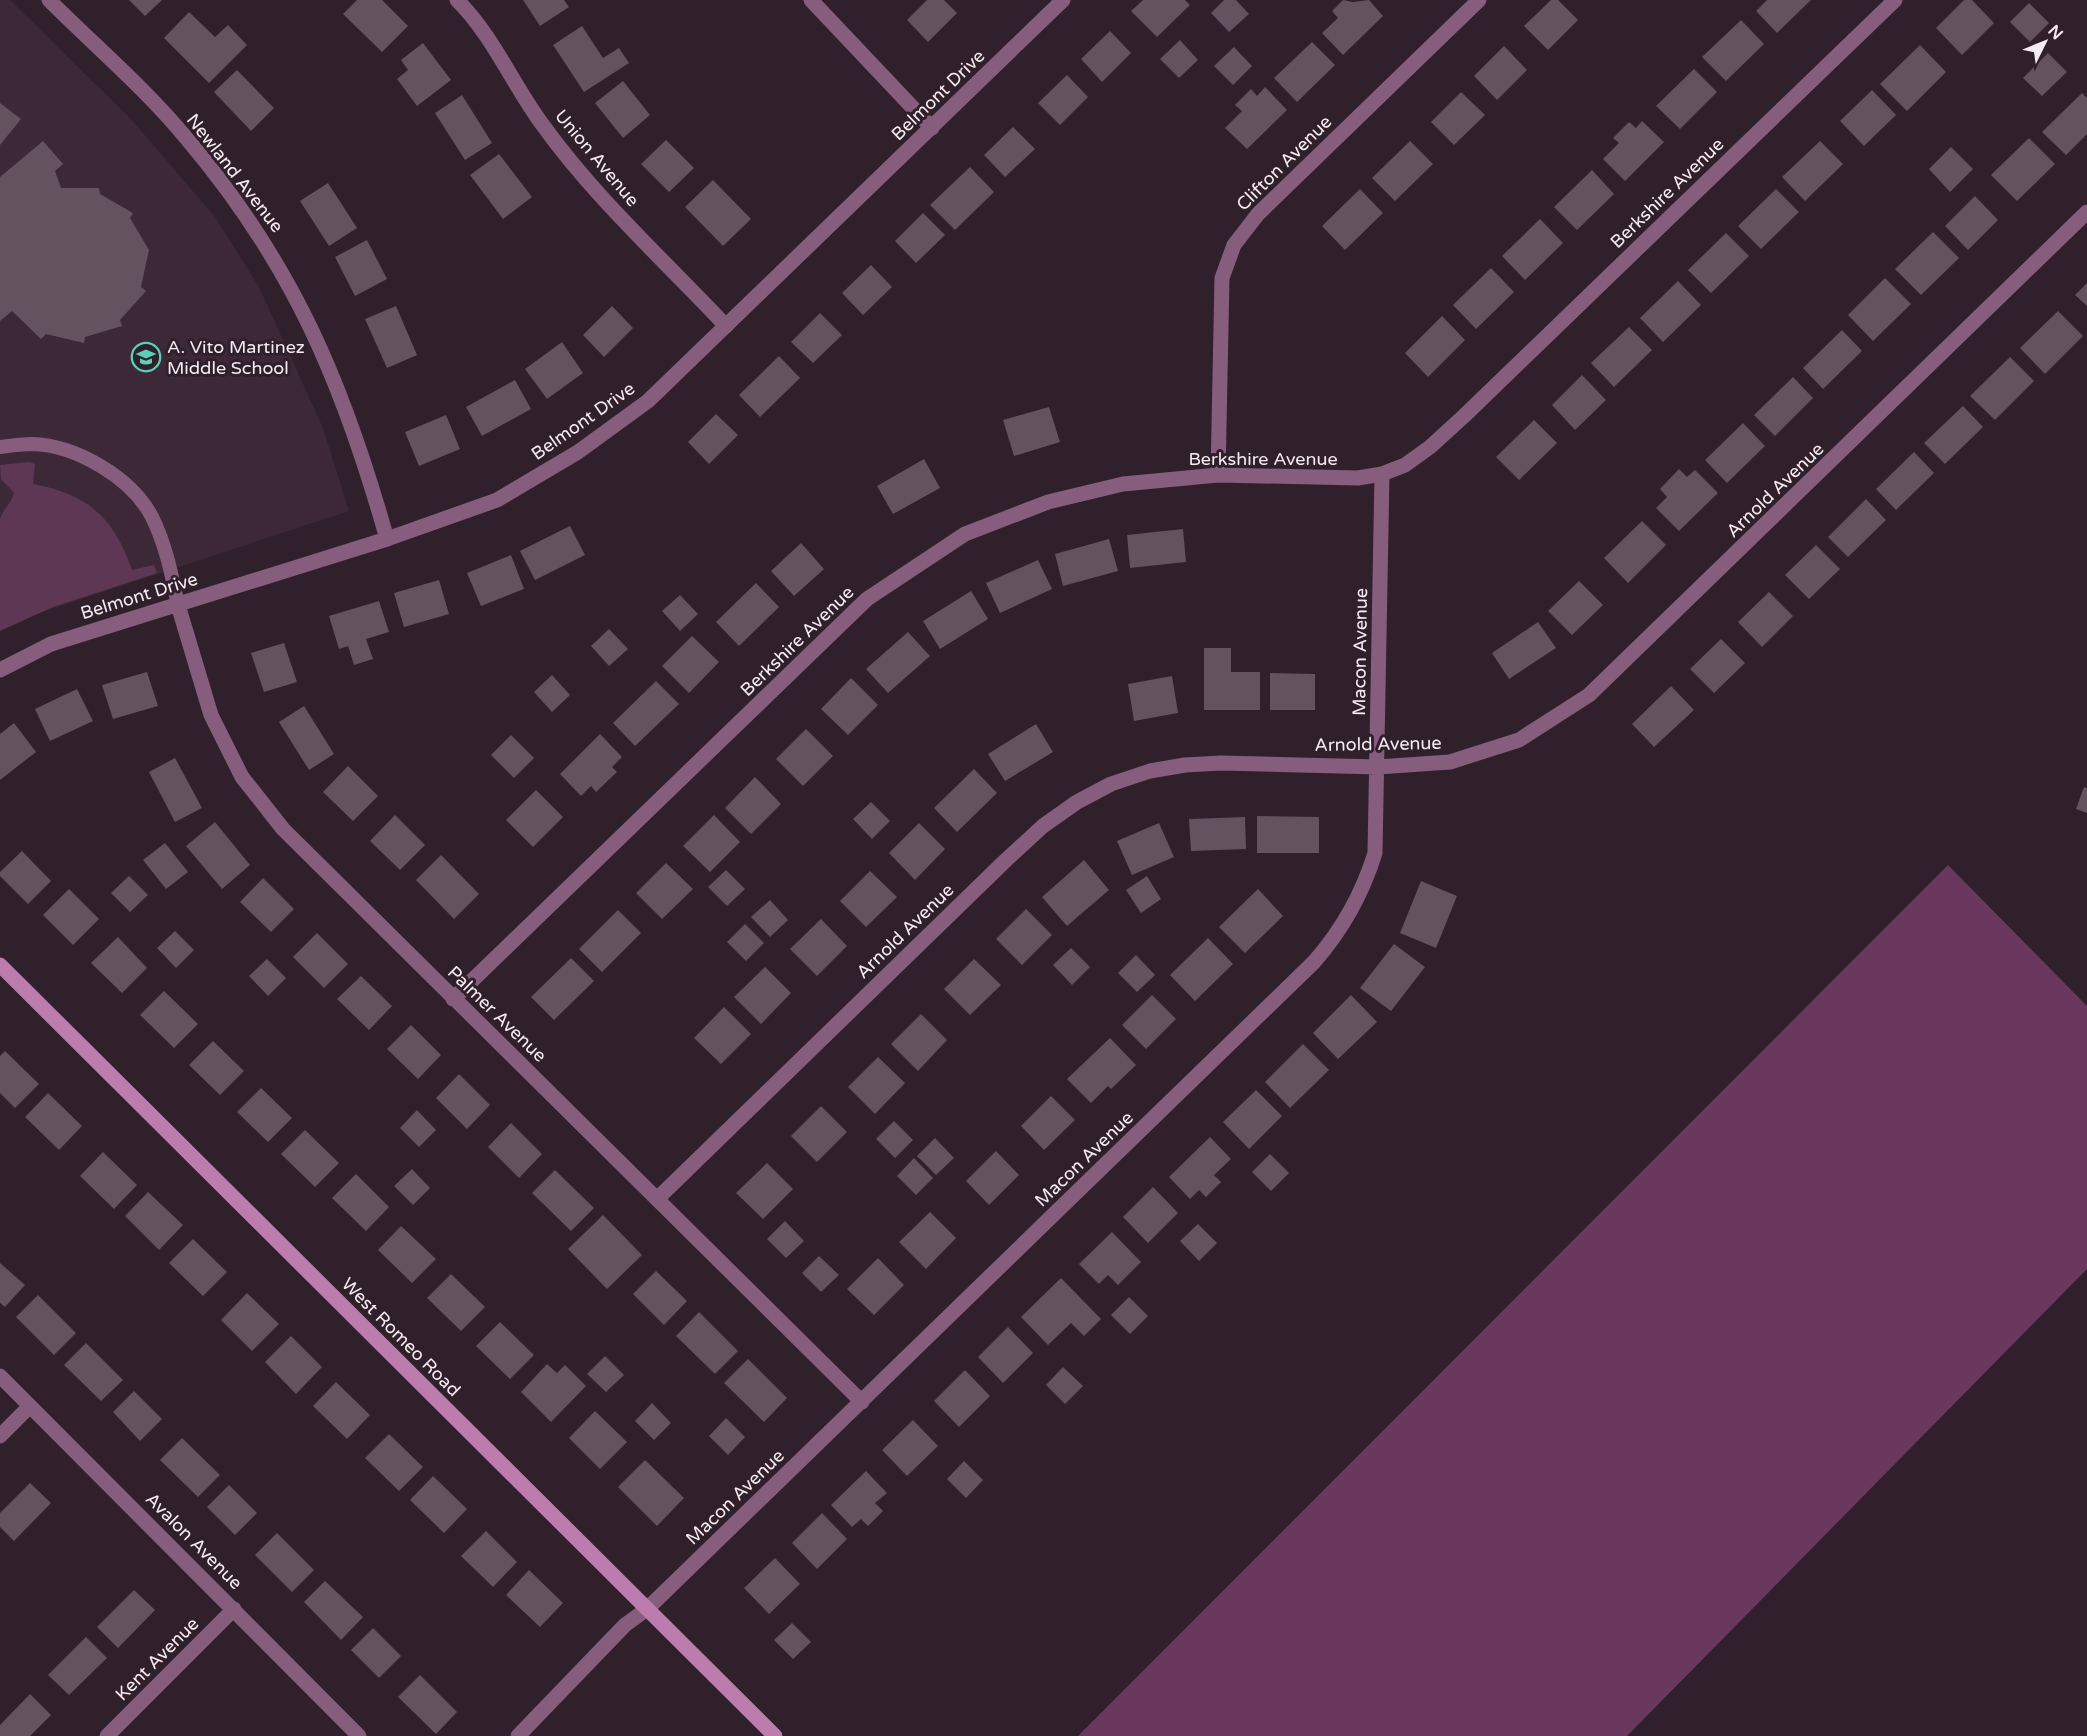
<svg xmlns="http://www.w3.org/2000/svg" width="2087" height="1736" font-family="'Varela Round',sans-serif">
<rect width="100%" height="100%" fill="#2f202b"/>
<path fill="#3d2837" d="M0,0h10l121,119 84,98 44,70 64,141 26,83 -349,115z"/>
<path fill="#5d3754" d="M29,462l6,2 -2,20c55,10 81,34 99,86l22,-5 3,8 -104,34 -53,24v-112c3,-10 11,-15 14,-26l-13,-14 -1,-14z"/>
<path fill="#6a375f" d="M1948,865l139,141v263l-460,467h-549z"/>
<path fill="#64525f" d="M129,0h33l-17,16z
M357,0h25l26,26 -26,26 -39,-38z
M523,0h41l5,7 -29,19z
M927,0h17l13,13 -29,29 -21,-22z
M1143,0h42l5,5 -33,32 -26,-26z
M1224,0h12l13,14 -20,18 -18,-19z
M1343,0l10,2 16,-2 14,16 -40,39 -21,-22 16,-15 -6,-7z
M1551,0h7l20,20 -30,30 -24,-24z
M1767,0h44l-34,33 -21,-22z
M1964,0h8l22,23 -32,32 -26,-27z
M2029,3l20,20 -19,19 -20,-20z
M189,12l26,25 13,-12 19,20 -38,38 -45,-45z
M1741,20l23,24 -38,37 -24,-24z
M582,26l21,32 16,-10 10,15 -45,29 -31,-47z
M1110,31l21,22 -29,29 -21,-23z
M1180,40l18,20 -19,18 -19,-19z
M1312,42l23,23 -38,37 -23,-24z
M423,43l28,37 -34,26 -20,-27 11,-9 -7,-10z
M1920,45l26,27 -39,39 -27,-27z
M1504,46l23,24 -30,30 -23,-24z
M1234,47l18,19 -19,19 -19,-19z
M2048,53l19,19 -25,24 -19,-18z
M1694,69l23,23 -37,37 -24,-23z
M237,70l37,38 -23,23 -37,-39z
M1067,75l21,22 -28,28 -22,-22z
M623,81l27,34 -27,23 -28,-35z
M1265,87l22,23 -40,39 -22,-21 17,-17 -7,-6 16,-16 6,7z
M1872,90l24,25 -32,31 -24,-25z
M1461,92l24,23 -31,30 -23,-23z
M2082,93l5,5v36l-21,21 -24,-23z
M462,95l30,48 -27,17 -30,-47z
M0,103l21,16 -21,26z
M1642,121l22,21 -39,39 -22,-22 16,-16 -6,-5 16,-16 7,6z
M1013,127l22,22 -30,28 -21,-22z
M2029,138l26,26 -38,37 -26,-26z
M666,140l28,28 -25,24 -28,-28z
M43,141l20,23 -8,7 6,17h38l1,6 33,19 -3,5 19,32 -8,37 5,4 -26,29 2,6 -37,11 -1,6 -38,-9 -5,5 -29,-28 -12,10v-144z
M1410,141l23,23 -38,37 -23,-23z
M1820,141l23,23 -38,37 -23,-24z
M1951,147l22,22 -23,23 -21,-23z
M499,154l33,43 -29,22 -33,-44z
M970,167l24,25 -39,38 -25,-25z
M1592,170l22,24 -37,36 -23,-23z
M713,180l38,39 -28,27 -38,-39z
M328,183l29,45 -28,18 -29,-45z
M1360,189l23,24 -38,37 -23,-24z
M1776,189l23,23 -38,37 -23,-23z
M1975,196l23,24 -30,30 -23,-24z
M923,213l22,22 -29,28 -21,-22z
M1540,219l23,24 -38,37 -23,-24z
M1933,232l26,26 -38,37 -26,-26z
M1726,233l23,23 -38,37 -23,-23z
M367,240l20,39 -32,17 -20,-39z
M871,265l21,22 -29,28 -21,-22z
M1491,268l23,24 -38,37 -23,-24z
M1885,278l26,26 -38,37 -25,-26z
M1678,281l23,24 -38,37 -23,-24z
M2087,283v23l-12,-11z
M396,306l21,49 -30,13 -22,-49z
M612,306l21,22 -29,29 -21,-22z
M2058,311l25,25 -38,38 -25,-26z
M820,313l22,22 -29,28 -22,-21z
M1442,316l23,24 -37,37 -23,-24z
M1629,327l23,23 -38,37 -23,-24z
M1842,330l20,21 -39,38 -20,-21z
M562,342l21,31 -36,26 -22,-30z
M779,356l21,22 -40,39 -21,-22z
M2010,357l24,24 -39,39 -25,-24z
M1582,375l24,25 -31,30 -23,-25z
M1793,377l20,21 -38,38 -21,-21z
M515,380l16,29 -49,27 -16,-29z
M1963,406l20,21 -38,37 -21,-21z
M1049,407l11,35 -46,14 -11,-36z
M716,414l22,21 -29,29 -21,-22z
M446,415l14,34 -41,17 -14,-34z
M1534,420l23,23 -38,37 -23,-23z
M1743,423l22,23 -38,37 -22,-23z
M1914,452l20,21 -38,37 -20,-21z
M924,459l16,29 -47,26 -16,-28z
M1679,469l8,8 8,-7 23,23 -39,38 -23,-23 11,-11 -7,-8z
M1866,499l20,21 -38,37 -20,-20z
M1642,521l24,24 -38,38 -24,-25z
M570,526l15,29 -50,25 -15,-29z
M1183,529l3,33 -56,6 -3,-33z
M1109,539l9,32 -55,15 -8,-32z
M801,543l23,26 -30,27 -23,-25z
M1816,545l24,24 -31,30 -24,-24z
M511,555l13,34 -43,17 -14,-33z
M1038,560l14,29 -52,24 -14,-30z
M439,580l10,34 -45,13 -10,-34z
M1579,581l24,24 -31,30 -24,-24z
M756,583l23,24 -40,39 -23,-24z
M971,591l17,28 -48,30 -17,-28z
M1769,592l24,24 -31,31 -24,-25z
M680,595l18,19 -18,17 -18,-20z
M379,601l10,31 -23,7 7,20 -19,6 -6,-19 -9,3 -10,-33z
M1538,622l18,26 -47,31 -17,-26z
M609,629l19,20 -19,17 -18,-20z
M908,632l22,24 -42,37 -22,-24z
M692,636l27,26 -30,31 -27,-27z
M1721,639l24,24 -31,30 -24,-24z
M284,643l13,39 -33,10 -13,-39z
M1204,648h27v24h29v38h-56z
M147,672l11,34 -45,13 -11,-34z
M1270,673l45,1v36h-45z
M552,675l18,20 -18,17 -18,-20z
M1172,676l6,37 -44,8 -6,-37z
M851,678l27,27 -30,30 -27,-26z
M656,681l23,23 -44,42 -22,-23z
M1671,686l23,24 -40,37 -22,-23z
M77,689l16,32 -43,20 -15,-32z
M304,706l30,48 -25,16 -30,-48z
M14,723l22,29 -36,28v-46z
M1036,724l17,28 -48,29 -17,-27z
M806,729l27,27 -30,30 -27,-27z
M600,734l22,23 -10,10 5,5 -21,20 -5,-6 -10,10 -21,-22z
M511,735l23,23 -20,20 -23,-23z
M175,758l27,50 -27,14 -26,-50z
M348,766l30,30 -25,25 -30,-29z
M974,769l23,24 -40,39 -23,-24z
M755,777l26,27 -30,30 -26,-26z
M2084,787l3,1v25l-11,-4z
M536,790l27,27 -30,30 -27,-27z
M871,802l19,19 -18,18 -19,-20z
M395,815l30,30 -25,25 -30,-29z
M714,815l26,27 -30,30 -27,-26z
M1257,816l62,1v36h-62z
M1245,817l1,32 -55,2 -2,-32z
M215,822l35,43 -28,24 -36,-43z
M919,823l26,26 -30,31 -26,-27z
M1159,823l15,34 -42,18 -15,-34z
M165,843l23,29 -22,17 -23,-29z
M22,851l29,30 -23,23 -28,-28v-4z
M441,855l38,39 -25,25 -38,-39z
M1084,860l25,30 -42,36 -25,-29z
M666,863l27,26 -31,30 -26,-26z
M726,870l19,19 -18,17 -19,-19z
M870,871l27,26 -31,30 -26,-26z
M129,876l19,19 -18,17 -19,-19z
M1147,876l14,23 -20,14 -15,-23z
M263,878l31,31 -23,23 -31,-30z
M1421,881l36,15 -21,52 -36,-15z
M69,889l30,30 -26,26 -30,-30z
M1258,889l25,27 -38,37 -26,-26z
M770,900l18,20 -18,17 -19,-20z
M1026,909l26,26 -30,30 -26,-26z
M618,910l23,23 -39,39 -23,-23z
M821,919l26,27 -30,30 -27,-27z
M745,924l19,19 -18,18 -19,-19z
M175,931l19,19 -18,18 -19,-20z
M317,933l31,31 -24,24 -31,-31z
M118,937l29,31 -25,25 -31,-30z
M1208,938l25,26 -38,37 -25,-26z
M1394,944l31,23 -34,44 -31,-23z
M1071,948l19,19 -18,18 -19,-20z
M1136,955l19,20 -18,17 -19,-19z
M571,958l23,23 -40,39 -23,-23z
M267,959l19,19 -18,18 -19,-20z
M974,959l27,26 -31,30 -26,-26z
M765,967l26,26 -30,31 -27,-27z
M361,976l31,30 -23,24 -32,-31z
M164,991l34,33 -24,24 -34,-33z
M1152,995l24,24 -30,30 -24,-24z
M1351,995l26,27 -39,37 -25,-26z
M724,1007l27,27 -30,30 -27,-26z
M921,1014l26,26 -29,31 -27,-27z
M411,1025l30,30 -23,24 -31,-30z
M1110,1038l26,27 -25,24 -3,-3 -17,17 -24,-24z
M213,1041l31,30 -24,24 -31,-30z
M1303,1044l26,26 -39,38 -25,-26z
M5,1051l34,33 -24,24 -15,-15v-37z
M878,1057l27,26 -30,31 -27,-27z
M459,1074l31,31 -23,24 -31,-31z
M261,1088l31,30 -24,24 -31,-30z
M1256,1090l26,26 -33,33 -26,-27z
M48,1093l34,33 -23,24 -34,-33z
M1051,1096l24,24 -31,30 -23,-24z
M821,1106l26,26 -30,30 -26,-26z
M417,1110l19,20 -17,17 -19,-19z
M894,1121l19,19 -18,18 -19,-19z
M511,1123l31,31 -23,24 -31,-31z
M305,1130l34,33 -24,24 -34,-33z
M1210,1137l21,22 -17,16 7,7 -15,15 -7,-7 -9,9 -21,-22z
M935,1138l19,20 -18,17 -19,-19z
M996,1151l23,24 -30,30 -23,-24z
M103,1152l34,33 -23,24 -34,-33z
M1270,1154l19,19 -18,18 -19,-19z
M914,1158l19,20 -17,17 -19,-19z
M767,1163l26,26 -30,30 -27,-26z
M412,1169l18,19 -17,17 -19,-19z
M555,1170l39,38 -23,23 -39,-38z
M356,1174l33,33 -23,24 -34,-33z
M1153,1187l25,26 -30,30 -25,-26z
M148,1192l35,33 -24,25 -34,-34z
M930,1212l26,26 -30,31 -27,-27z
M603,1215l39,40 -35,34 -39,-40z
M785,1221l19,20 -18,17 -19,-19z
M1198,1224l19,19 -18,18 -19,-20z
M401,1226l35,33 -24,24 -34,-33z
M1112,1232l29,30 -23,23 -10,-10 -9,9 -20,-20z
M193,1239l34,33 -24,24 -34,-33z
M819,1256l20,19 -18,17 -19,-19z
M878,1258l26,27 -30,30 -27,-26z
M0,1263l25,22 -20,22 -5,-4z
M656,1271l31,30 -23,24 -31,-31z
M451,1274l34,33 -24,24 -34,-33z
M1061,1278l40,41 -17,17 -13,-13 -23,22 -27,-28z
M247,1293l32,31 -27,27 -31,-31z
M38,1295l38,38 -22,22 -38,-38z
M1129,1297l19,19 -18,18 -19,-19z
M699,1312l39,39 -23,23 -39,-38z
M500,1322l34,33 -24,24 -34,-33z
M1008,1327l25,26 -30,30 -25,-26z
M291,1336l31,31 -26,27 -31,-32z
M86,1343l37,37 -22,21 -37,-36z
M605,1356l19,19 -18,17 -19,-18z
M748,1359l39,39 -23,24 -40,-39z
M547,1364l10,9 8,-8 21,21 -35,36 -30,-30z
M1063,1367l20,19 -18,18 -19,-19z
M965,1370l25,26 -31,31 -25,-26z
M336,1382l34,33 -23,24 -34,-33z
M134,1391l28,28 -22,22 -27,-29z
M652,1403l19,20 -17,17 -19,-19z
M595,1411l32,31 -27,27 -31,-31z
M726,1418l19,19 -17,18 -19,-19z
M913,1420l25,26 -31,30 -25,-26z
M389,1434l34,33 -24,24 -34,-33z
M182,1438l38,37 -22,22 -38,-37z
M645,1460l39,38 -27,28 -39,-39z
M964,1461l19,19 -17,18 -19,-19z
M866,1471l21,22 -12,10 8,8 -15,15 -7,-7 -9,8 -21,-22z
M433,1476l34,33 -23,24 -34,-33z
M30,1483l21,20 -37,38 -14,-14v-14z
M229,1485l28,28 -22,22 -28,-28z
M822,1513l25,26 -30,30 -25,-26z
M486,1531l31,31 -24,25 -32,-31z
M277,1533l37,37 -22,22 -37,-37z
M775,1558l25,26 -31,30 -25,-26z
M529,1570l34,33 -23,24 -34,-32z
M325,1581l38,36 -22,23 -37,-38z
M134,1590l21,20 -37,38 -21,-21z
M792,1623l19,19 -18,17 -19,-19z
M373,1628l28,28 -22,22 -28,-28z
M86,1637l21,21 -38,37 -21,-20z
M420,1675l37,37 -21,22 -38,-37z
M30,1694l21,21 -21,21h-30v-11z"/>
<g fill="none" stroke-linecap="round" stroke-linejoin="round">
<path stroke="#865d7c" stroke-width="14" d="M0,447c10,-1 21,-3 32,-3 44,1 100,34 120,73 14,28 20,59 26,88"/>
<path stroke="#865d7c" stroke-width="15" d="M49,0c46,46 97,89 138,139 106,125 156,244 200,400
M457,0c36,36 55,83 85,124 53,74 122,136 184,202
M811,0l121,128
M1218,475l4,-197 12,-33 24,-31 221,-214
M178,605l33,110 31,62 41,52 579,573
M453,999l414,-400 98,-65 83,-32 75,-18 95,-9 140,3 24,-4 23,-9 25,-18 34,-31 431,-416
M658,1198l348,-338 37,-34 34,-24 34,-18 39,-13 35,-6 36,-2 157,4 72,-5 69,-22 70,-45 498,-483
M0,1376l359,360
M0,1436l30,-30
M107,1736l127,-127
M518,1736l107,-111 22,-16 667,-647c29,-33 48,-67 61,-109l7,-379"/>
<path stroke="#865d7c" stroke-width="15" d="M0,670l51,-26 336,-105 110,-39 81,-48 70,-51 415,-401"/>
<path stroke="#bc7cad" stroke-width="15" d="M0,965l775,771"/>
</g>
<defs>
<g id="school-ring" transform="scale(1.5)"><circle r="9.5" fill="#2f202b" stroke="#5dceb9" stroke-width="1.5"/><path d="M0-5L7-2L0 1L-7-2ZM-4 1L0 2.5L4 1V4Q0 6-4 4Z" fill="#5dceb9"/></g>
</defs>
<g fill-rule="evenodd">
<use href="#school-ring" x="146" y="357"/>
</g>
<g text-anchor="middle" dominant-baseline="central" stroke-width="6" stroke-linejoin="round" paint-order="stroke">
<g font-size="18" fill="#f7ecf3" stroke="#2f202b">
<text transform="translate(938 95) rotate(-44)">Belmont Drive</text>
<text transform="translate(597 158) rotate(50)">Union Avenue</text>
<text transform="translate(1284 163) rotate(-45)">Clifton Avenue</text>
<text transform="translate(235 173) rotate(52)">Newland Avenue</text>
<text transform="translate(1667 193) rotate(-44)">Berkshire Avenue</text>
<text transform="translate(583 421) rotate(-35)">Belmont Drive</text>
<text x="1263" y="459">Berkshire Avenue</text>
<text transform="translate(1775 490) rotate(-44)">Arnold Avenue</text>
<text transform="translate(139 596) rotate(-17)">Belmont Drive</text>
<text transform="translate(797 641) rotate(-44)">Berkshire Avenue</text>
<text transform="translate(1360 652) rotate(-89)">Macon Avenue</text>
<text transform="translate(1378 744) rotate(-1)">Arnold Avenue</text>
<text transform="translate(905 931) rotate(-44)">Arnold Avenue</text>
<text transform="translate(497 1014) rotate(44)">Palmer Avenue</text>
<text transform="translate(1084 1159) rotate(-44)">Macon Avenue</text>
<text transform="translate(401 1337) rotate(45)">West Romeo Road</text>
<text transform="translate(735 1497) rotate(-44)">Macon Avenue</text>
<text transform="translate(194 1541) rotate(45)">Avalon Avenue</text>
<text transform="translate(157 1659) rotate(-45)">Kent Avenue</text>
</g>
<g font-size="18" fill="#f7ecf3" stroke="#2f202b" text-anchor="start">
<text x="167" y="347">A. Vito Martinez<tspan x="167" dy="21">Middle School</tspan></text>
</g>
</g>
<g transform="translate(2045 42) rotate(47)" stroke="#2f202b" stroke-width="4.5" paint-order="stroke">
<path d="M0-4.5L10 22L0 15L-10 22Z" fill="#f7ecf3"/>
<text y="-9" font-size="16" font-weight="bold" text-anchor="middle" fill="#f7ecf3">N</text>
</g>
</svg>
